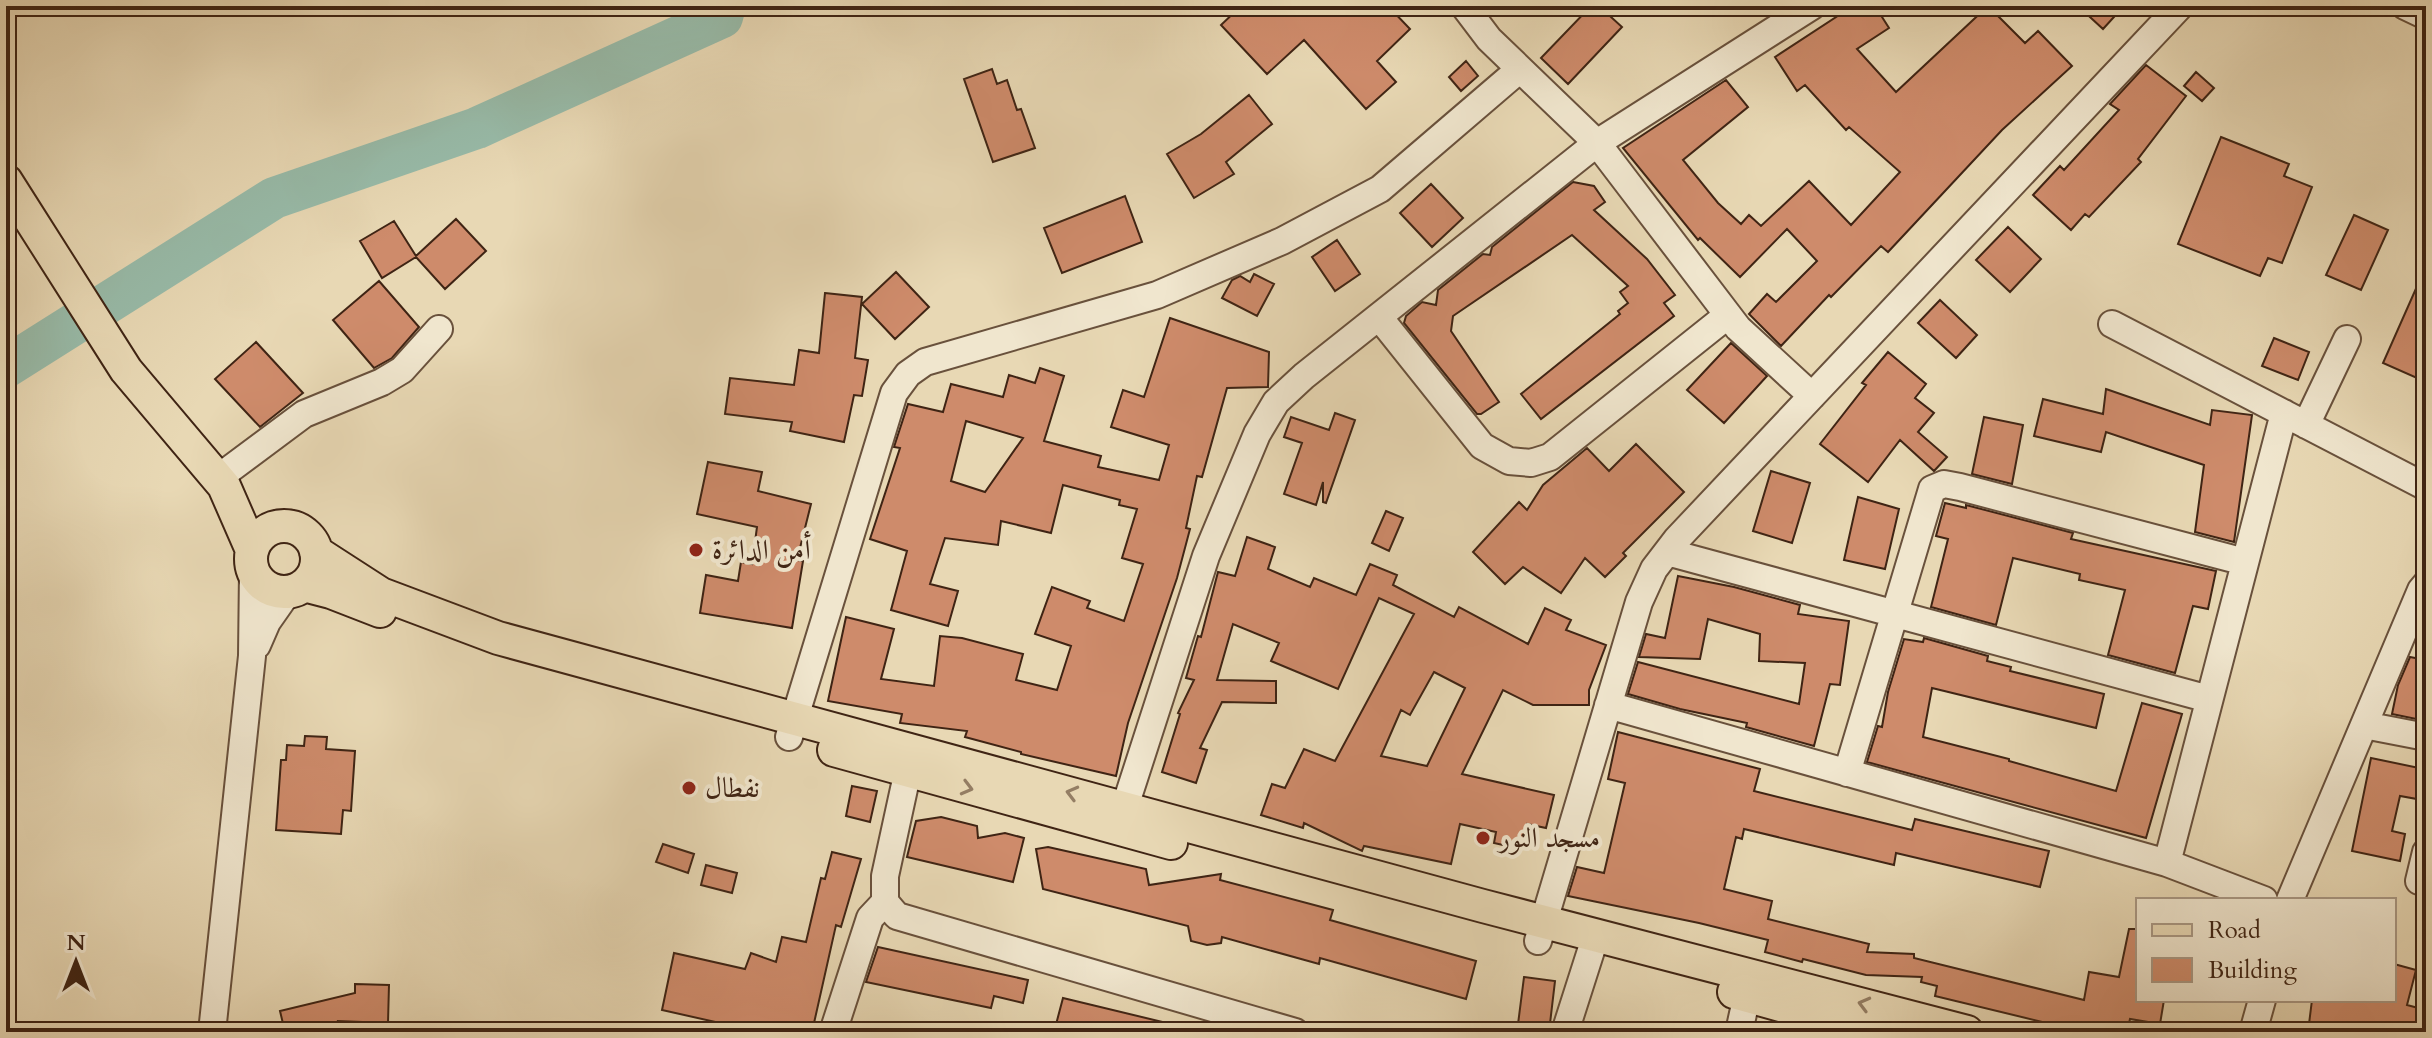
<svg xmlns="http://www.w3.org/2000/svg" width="2432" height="1038" font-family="Cardo,Amiri,serif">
<rect width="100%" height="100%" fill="#e8d8b4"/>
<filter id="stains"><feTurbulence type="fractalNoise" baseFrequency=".0025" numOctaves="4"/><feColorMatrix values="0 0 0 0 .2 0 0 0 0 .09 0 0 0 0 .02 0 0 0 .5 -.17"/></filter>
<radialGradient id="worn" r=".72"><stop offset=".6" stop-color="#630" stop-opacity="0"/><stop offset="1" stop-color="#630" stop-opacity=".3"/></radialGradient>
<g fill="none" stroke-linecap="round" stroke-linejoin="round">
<path stroke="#98bba9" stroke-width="42" d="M6,367l268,-169 203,-70 245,-111 3,-11"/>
</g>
<path fill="#ce8b6b" stroke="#3f2414" stroke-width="2" fill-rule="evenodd" d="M1241,6h147l22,23 -33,32 19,21 -30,27 -62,-69 -37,34 -46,-49z
M1591,6h8l23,21 -54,57 -27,-26z
M1853,6h22l14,22 -32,21 39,43 92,-86 37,37 13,-12 34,35 -70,64 -114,122 -7,-6 -50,51 -2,-2 -48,51 -32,-32 18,-20 9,8 41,-41 -30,-32 -47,48 -40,-39 -2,2 -75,-92 103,-68 22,27 -65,53 35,43 23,21 8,-9 12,11 48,-45 42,44 49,-53 -51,-45 -3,3 -41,-45 -8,6 -22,-34z
M2078,6h46l-21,23z
M1466,61l12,15 -17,15 -12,-14z
M2146,65l40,31 -48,63 3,3 -52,55 -4,-3 -14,16 -38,-35 27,-29 4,4 55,-60 -9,-6z
M992,69l5,15 10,-4 10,30 4,-1 14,39 -42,14 -29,-83z
M2196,72l18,16 -12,13 -18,-15z
M1249,95l23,29 -46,38 8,12 -40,24 -27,-44 34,-20z
M2221,137l68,27 -5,12 28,11 -30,76 -14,-5 -8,18 -82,-32z
M1573,182l21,4 11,16 -11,8 53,49 28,36 -11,8 10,13 -133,103 -20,-25 99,-80 -2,-3 10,-8 -8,-11 8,-6 -56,-51 -119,81 -2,15 48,71 -18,12h-4l-73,-91 2,-7 16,-14 14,3 2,-15 45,-36 7,1 2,-8z
M1431,184l32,34 -31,29 -32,-34z
M1125,196l17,46 -80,31 -18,-45z
M2354,215l34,15 -27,60 -35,-15z
M456,219l30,32 -41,38 -29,-32 -34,21 -22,-37 34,-20 22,35z
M2008,227l33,32 -31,33 -34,-32z
M1337,240l23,34 -25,17 -23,-34z
M2426,266v116l-43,-19z
M896,272l33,35 -34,32 -33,-35z
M1254,274l20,10 -17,32 -35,-18 10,-18 8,-4 10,6z
M379,281l40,46 -27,31 -18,10 -41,-48z
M825,293l37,4 -7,61 13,2 -6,36 -8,-1 -10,47 -54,-11 2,-9 -67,-8 5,-36 64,7 5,-35 20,3z
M1940,300l37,35 -21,23 -38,-35z
M1170,318l99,34 -1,35 -41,1 -25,89 -5,-1 -11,52 4,1 -13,49 -49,145 -12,53 -95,-22v-2l-56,-15 2,-6 -67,-8 2,-9 -74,-13 18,-84 48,12 -13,50 53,7 6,-50 22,2 61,16 -7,26 41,10 14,-44 -36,-12 17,-47 38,14 -3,7 37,13 19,-57 -21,-6 15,-49 -18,-4 1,-5 -57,-15 -12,48 -50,-12 -3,24 -53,-7 -15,46 28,7 -10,35 -57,-16 16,-59 -37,-12 30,-91 -6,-1 14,-43 35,8 8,-28 52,13 6,-22 26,8 5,-15 24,8 -20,65 57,15 -3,11 61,13 10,-35 -58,-18 12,-37 21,7zM966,421l57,17 -38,54 -34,-11z
M2274,338l35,14 -11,28 -36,-14z
M256,342l47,51 -43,34 -45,-48z
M1731,343l36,33 -43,47 -37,-33z
M1888,352l38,32 -11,14 19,15 -16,19 29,25 -13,14 -34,-31 -32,42 -48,-38 46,-59 -4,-2z
M2106,389l104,36 2,-15 40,5 -18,127 -39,-10 9,-67 -98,-33 -5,20 -67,-16 9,-37 60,15z
M1335,413l20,7 -29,83 -3,-1v-20l-7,23 -32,-11 18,-51 -18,-6 7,-20 38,13z
M1984,417l39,8 -11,59 -40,-10z
M1636,444l48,48 -61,61 3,3 -21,21 -20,-19 -24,35 -38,-26 -18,17 -32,-32 46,-50 8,8 16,-25 44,-37 22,23z
M708,462l54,10 -4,19 53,13 -14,56 6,1 -11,67 -92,-15 6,-38 32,6 3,-19 11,2 5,-37 -60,-13z
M1771,471l39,12 -18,60 -39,-12z
M1858,497l41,12 -14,60 -41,-9z
M1945,503l21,5v-3l107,28 -2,6 145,32 -8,38 -15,-3 -18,67 -67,-18 17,-65 -46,-10 1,-6 -67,-16 -17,67 -65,-18 17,-68 -12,-3z
M1386,511l17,7 -14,33 -17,-8z
M1247,537l28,10 -7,22 42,18 4,-9 42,17 14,-31 27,11 -4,10 61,32 5,-10 69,37 17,-36 26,12 -5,10 40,15 -17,45v15h-56l-30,-15 -41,84 92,21 -8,33 -19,-4 -6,25 -27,-6 2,-11 -36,-8 -9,40 -87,-18 -2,5 -58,-28 -1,5 -42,-13 11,-31 13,4 19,-39 31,12 79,-147 -35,-16 -41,91 -67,-28 8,-18 -46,-19 -16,56 59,1v22l-54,-1 -22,46 7,2 -11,33 -34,-11 18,-58 -2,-1 16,-33 -8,-2 12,-42 3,1 17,-65 17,4zM1434,672l31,16 -38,78 -46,-10 20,-46 9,5z
M1678,576l56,11 66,18 -2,9 51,7 -9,64 -10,-1 -16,62 -68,-19 1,-4 -67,-14 -52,-15 10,-32 161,42 6,-41 -46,-2 1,-27 -52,-15 -8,40 -61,-2 7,-23 19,4z
M1924,638l64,18 -1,5 24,6 -1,4 94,23 -8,34 -164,-40 -9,49 86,22v2l107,30 26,-88 40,11 -36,124 -279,-76 11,-36 4,1 6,-35 16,-53 19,3z
M2410,657l16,3v61l-34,-7 6,-29z
M1618,732l142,37 -6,22 158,39 3,-11 134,32 -9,36 -144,-34 -2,12 -150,-36 -2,10 -6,-2 -12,52 48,12 -4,18 101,25 -2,8 47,2v4l170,42 5,-28 30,5 10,-48h9v71h26l-4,24 -30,-5 -3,13h-69l1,-6 -124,-30 2,-10 -16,-4 1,-5 -56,-2 -63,-16 -1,3 -37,-10 3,-12 -69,-17 -131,-27 9,-29 27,6 21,-90 -17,-4z
M305,736l22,1 -1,12 29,2 -4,60 -8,-1 -2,24 -65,-4 5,-70h5l1,-15 17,1z
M2371,758l53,11 -7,30 -17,-3 -8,35 13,3 -5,27 -48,-10z
M852,786l25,5 -7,31 -24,-6z
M941,817l36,9 1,12 27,-5 19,5 -11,44 -106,-25 9,-36z
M663,844l31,10 -6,19 -32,-11z
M1048,847l98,22 3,16 72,-11 -1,6 113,30 -3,10 146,41 -10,38 -146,-41 -1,6 -97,-27 -1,6 -14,2 -16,-4 -3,-15 -145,-37 -7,-40z
M832,852l29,7 -20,68 -5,-2 -24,107h-52l-98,-22 12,-57 71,16 6,-16 25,9 6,-25 24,5 15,-64 4,1z
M706,865l31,8 -5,20 -31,-8z
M878,947l150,33 -5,23 -29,-7 -3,12 -125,-26z
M2394,964l22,6 -9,35 19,5v22h-118l4,-32h82z
M1524,977l31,4 -6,51h-32z
M355,984l34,1 -1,38 -50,-2 2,11h-55l-5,-21 75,-18z
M1063,998l112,27 -1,7h-120z"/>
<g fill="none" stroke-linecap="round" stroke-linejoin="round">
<g stroke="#69513c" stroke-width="30">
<path id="minor" d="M1464,6l25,33 108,104 141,185 74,68
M2405,6l21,10
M1379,317l103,129 27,15 22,2 19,-6 178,-142
M2112,324l314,163
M2306,425l41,-86
M218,478l86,-64 78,-32 20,-12 37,-41
M1667,552l542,147
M257,645l10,-23 21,-30
M1608,705l559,158 97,37
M2364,725l62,12
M789,737l105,-344 14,-19 17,-12 232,-67 125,-54 98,-52 140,-120
M912,752l-27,124v26l12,14 398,116
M1847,773l85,-284 12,-5 16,3 285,75
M1119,825l87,-269 51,-122 19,-32 28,-26 293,-233 215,-137
M2167,863l117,-450
M2419,881l7,-29
M2290,900l131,-310 5,-6
M1538,941l101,-339 15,-33 23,-30 503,-533
M212,1032l40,-376 1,-85
M833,1032l37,-114 15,-16
M1565,1032l31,-97
M1739,1032l12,-55
M2253,1032l9,-32"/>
</g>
<g stroke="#3f2414" stroke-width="36">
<path id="major" d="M6,181l120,189 98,116 28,64
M251 559a33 33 0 1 1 66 0a33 33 0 1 1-66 0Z
M316,552l65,42 117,44 985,268 484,126
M304,585l27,7 49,19
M834,750l337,93
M1734,992l143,40"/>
</g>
<use href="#minor" stroke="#f0e6ce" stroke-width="26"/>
<use href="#major" stroke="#e8d8b4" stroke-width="32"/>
</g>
<defs><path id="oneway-chevron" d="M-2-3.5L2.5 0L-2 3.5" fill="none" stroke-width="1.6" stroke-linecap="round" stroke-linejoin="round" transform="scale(2)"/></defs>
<g stroke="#947e64">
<use href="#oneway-chevron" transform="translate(967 788) rotate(15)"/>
<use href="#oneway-chevron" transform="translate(1072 793) rotate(-165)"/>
<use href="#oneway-chevron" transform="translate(1864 1004) rotate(-165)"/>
</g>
<g fill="#8f2418" stroke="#f0e6ce" stroke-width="3">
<circle cx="696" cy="550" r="8"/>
<circle cx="689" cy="788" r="8"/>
<circle cx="1483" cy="838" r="8"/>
</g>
<g text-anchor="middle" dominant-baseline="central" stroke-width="8" stroke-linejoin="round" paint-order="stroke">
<g font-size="28" fill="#3f2414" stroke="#f0e6ce" text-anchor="start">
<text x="712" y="550">أمن الدائرة</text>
<text x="705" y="788">نفطال</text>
<text x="1499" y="838">مسجد النور</text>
</g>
</g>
<rect width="2432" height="1038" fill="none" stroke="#e8d8b4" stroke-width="32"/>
<rect x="8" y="8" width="2416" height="1022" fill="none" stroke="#3f2414" stroke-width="4"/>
<rect x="16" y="16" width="2400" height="1006" fill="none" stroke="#3f2414" stroke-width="2"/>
<rect x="2136" y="898" width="260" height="104" fill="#f0e6ce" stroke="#a99884" stroke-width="2"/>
<rect x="2152" y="924" width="40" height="12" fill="#e8d8b4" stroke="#a99884" stroke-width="2"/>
<text x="2208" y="938" font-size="24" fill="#3f2414">Road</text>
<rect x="2152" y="958" width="40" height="24" fill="#ce8b6b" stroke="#a99884" stroke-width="2"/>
<text x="2208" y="978" font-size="24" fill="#3f2414">Building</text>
<g transform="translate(76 962)" stroke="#f0e6ce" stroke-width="6" paint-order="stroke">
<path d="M0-6L14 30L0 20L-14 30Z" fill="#3f2414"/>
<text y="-12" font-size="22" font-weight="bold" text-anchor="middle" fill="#3f2414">N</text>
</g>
<rect width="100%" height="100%" filter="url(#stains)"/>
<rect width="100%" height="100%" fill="url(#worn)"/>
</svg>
